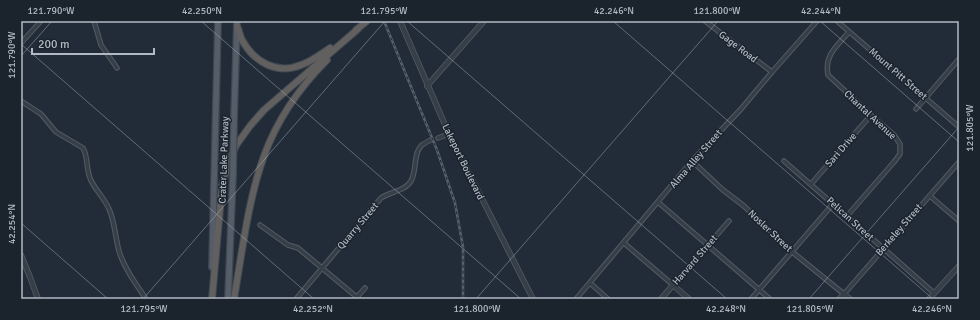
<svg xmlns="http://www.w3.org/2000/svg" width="980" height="320" font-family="Signika,sans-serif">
<rect width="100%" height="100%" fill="#222c38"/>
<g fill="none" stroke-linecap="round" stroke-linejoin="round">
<g stroke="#545c66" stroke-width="5.5">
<path id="minor" d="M94,21l7,24 16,23
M705,21l67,51
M837,21l122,106
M21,43l20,-22
M21,101l20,13 15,18 27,16c5,8 3,20 7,30 4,11 14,19 19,31 6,13 6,28 10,42 5,17 17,33 27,48
M916,109l43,-50
M438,138l11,-4
M692,161l31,29 21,16 47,45 53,43 115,-132
M784,161l150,132
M811,184l60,-69
M930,196l29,25
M659,203l111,96
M847,216l47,-54 6,-8v-10l-6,-9 -23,-20 -43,-40c-4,-20 9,-29 21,-43
M260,225l28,20 10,3 61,51
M624,243l49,42 56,-64
M590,283l18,16
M357,297l8,-9
M296,299l85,-101c9,-6 24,-7 30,-17 6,-10 2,-28 11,-36 3,-2 6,-4 9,-5
M576,299l116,-138 49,-52 31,-37 45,-51
M751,299l82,-95"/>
</g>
<g stroke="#545c66" stroke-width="6">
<path id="tertiary" d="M400,21l49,113 84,165
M427,86l57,-65
M21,255l9,22 8,22
M661,299l12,-14 16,14
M839,299l5,-5 6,5
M929,299l30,-33"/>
</g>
<g stroke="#3f4751" stroke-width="8">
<path id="primary" d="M234,118l3,-97
M212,267l6,-246
M228,299l5,-125"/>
</g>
<g stroke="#414953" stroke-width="8">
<path id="trunk" d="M237,26c2,4 3,10 5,14 12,22 35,35 59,25 11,-4 20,-11 29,-17
M356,30l11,-9
M212,299l10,-113 7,-26 8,-16 13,-18 14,-16 94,-81
M234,299c8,-46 14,-99 30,-143 13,-36 37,-70 63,-96"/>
</g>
<use href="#minor" stroke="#363e48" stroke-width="3.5"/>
<use href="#tertiary" stroke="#363e48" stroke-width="4.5"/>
<use href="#primary" stroke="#545d68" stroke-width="5.5"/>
<use href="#trunk" stroke="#61605e" stroke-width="6"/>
<g stroke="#58626f" stroke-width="2.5">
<path id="rail" d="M384,21l53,129 18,53 8,44v52"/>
</g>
<use href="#rail" stroke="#1b232d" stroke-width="1" stroke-dasharray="3" stroke-linecap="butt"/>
<g stroke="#3f4751" stroke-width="8" stroke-linecap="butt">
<path id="primary-bridge" d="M233,174l1,-56"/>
</g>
<use href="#primary-bridge" stroke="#545d68" stroke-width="5.5"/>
</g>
<path fill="none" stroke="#b1b9c4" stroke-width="1" stroke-opacity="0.45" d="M201,21l320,278M407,21l320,278M613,21l320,278M820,21l139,121M21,44l293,255M21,56l31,-35M21,223l87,76M143,299l242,-278M476,299l242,-278M809,299l150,-172"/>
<g text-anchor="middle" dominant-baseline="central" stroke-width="3" stroke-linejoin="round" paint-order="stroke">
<g font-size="10" fill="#b1b9c4" stroke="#1b232d">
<text transform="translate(738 47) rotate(37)">Gage Road</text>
<text transform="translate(898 74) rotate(41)">Mount Pitt Street</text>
<text transform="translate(870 115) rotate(43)">Chantal Avenue</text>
<text transform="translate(841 150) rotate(-49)">Sari Drive</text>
<text transform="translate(696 159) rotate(-49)">Alma Alley Street</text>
<text transform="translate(224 160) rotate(-88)">Crater Lake Parkway</text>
<text transform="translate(463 162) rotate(64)">Lakeport Boulevard</text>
<text transform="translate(850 219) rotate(42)">Pelican Street</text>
<text transform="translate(358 226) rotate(-50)">Quarry Street</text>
<text transform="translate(899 230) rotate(-49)">Berkeley Street</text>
<text transform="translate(770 231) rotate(43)">Nosler Street</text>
<text transform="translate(695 260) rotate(-49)">Harvard Street</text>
</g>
</g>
<rect width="980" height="320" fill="none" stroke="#1b232d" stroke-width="44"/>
<path d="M32 48v6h122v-6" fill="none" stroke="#b1b9c4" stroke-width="2"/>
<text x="38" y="48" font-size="12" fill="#b1b9c4" stroke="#1b232d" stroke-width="3" paint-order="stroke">200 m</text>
<rect x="22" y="22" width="936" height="276" fill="none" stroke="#b1b9c4" stroke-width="1.5"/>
<g font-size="10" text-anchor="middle" fill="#b1b9c4">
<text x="51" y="14">121.790°W</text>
<text x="202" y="14">42.250°N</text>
<text x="384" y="14">121.795°W</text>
<text x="614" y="14">42.246°N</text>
<text x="717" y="14">121.800°W</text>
<text x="821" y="14">42.244°N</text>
<text transform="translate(11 55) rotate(-90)" y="4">121.790°W</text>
<text transform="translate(969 128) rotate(-90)" y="4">121.805°W</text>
<text transform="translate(11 224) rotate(-90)" y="4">42.254°N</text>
<text x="144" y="312">121.795°W</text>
<text x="313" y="312">42.252°N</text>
<text x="477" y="312">121.800°W</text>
<text x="726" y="312">42.248°N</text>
<text x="810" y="312">121.805°W</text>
<text x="932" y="312">42.246°N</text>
</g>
</svg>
